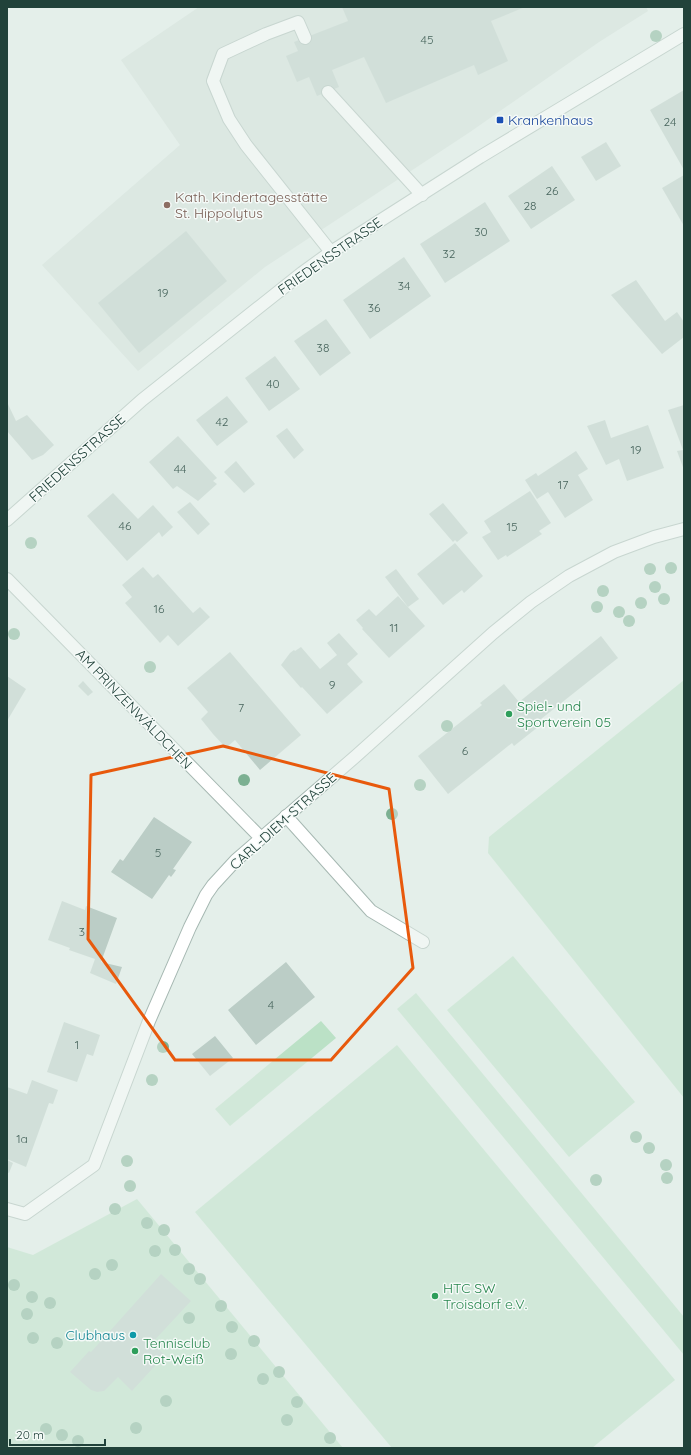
<svg xmlns="http://www.w3.org/2000/svg" width="691" height="1455" font-family="Quicksand,sans-serif">
<rect width="100%" height="100%" fill="#e4efea"/>
<path fill="#d2dfd9" d="M199,7h447l2,4 -49,31 -129,90 -205,135 -127,104 -96,-106 138,-120 -59,-85z"/>
<path fill="#bbe1c6" d="M684,680v418l-196,-245 1,-16z
M513,956l122,146 -66,55 -122,-147z
M416,993l268,324v38l-287,-346z
M321,1021l15,17 -106,88 -15,-17z
M397,1045l278,335 -83,68h-200l-197,-236z
M137,1199l206,249h-336v-201l26,8z"/>
<path fill="#bbcdc6" d="M342,7h183l-34,14 17,40 -30,14 -4,-10 -88,38 -22,-46 -32,13 7,17 -22,9 -8,-19 -12,5 -11,-26 12,-5 -4,-9 54,-21z
M684,90v80l-34,-60z
M606,142l15,24 -25,15 -15,-24z
M552,166l23,34 -44,29 -23,-33z
M684,175v51l-22,-38z
M485,202l25,39 -65,42 -25,-39z
M186,231l41,50 -88,72 -41,-50z
M404,257l27,39 -61,43 -27,-39z
M636,280l29,41 12,-9 7,10v15l-22,17 -51,-59z
M326,319l25,34 -31,23 -26,-35z
M275,356l25,33 -31,22 -24,-33z
M227,396l21,26 -31,24 -21,-26z
M7,402l9,19 11,-6 27,30 -11,10 -11,5 -25,-29z
M684,405v65l-7,-19 6,-1 -15,-40z
M605,420l6,18 37,-13 16,43 -37,13 -8,-22 -13,6 -19,-39z
M287,428l17,22 -10,9 -18,-23z
M178,436l39,42 -4,3 4,3 -19,17 -21,-15 -4,3 -24,-27z
M576,451l12,18 -10,6 15,25 -28,18 -17,-26 -11,7 -12,-19 11,-7 2,3z
M236,461l19,23 -11,9 -20,-21z
M530,491l21,32 -12,8 3,3 -35,23 -1,-2 -8,5 -16,-23 9,-5 -7,-11z
M113,493l25,26 15,-14 20,22 -11,10 -3,-5 -32,29 -40,-45z
M190,502l20,22 -12,11 -21,-23z
M443,503l25,30 -11,9 -2,-2 -2,2 -24,-28z
M455,543l28,33 -19,17 -2,-3 -19,15 -26,-31z
M143,567l10,11 5,-4 35,39 7,-6 10,10 -32,29 -10,-11 -8,8 -35,-40 7,-6 -10,-12z
M396,569l23,30 -11,8 -23,-30z
M398,596l27,30 -36,32 -27,-29 1,-1 -7,-8 13,-11 7,7z
M339,633l19,21 -11,10 16,18 -36,32 -25,-27 -1,1 -20,-23 9,-12 4,-3 1,1 6,-4 19,22 17,-14 -10,-12z
M601,636l17,22 -82,65 2,4 -24,19 -2,-3 -64,51 -30,-38 64,-51 -2,-2 24,-19 15,18z
M230,652l71,83 -41,35 -25,-30 -9,8 -13,-14 -12,-15 7,-7 -21,-24z
M7,676l19,13 -19,32z
M83,681l10,11 -5,4 -10,-10z
M154,817l38,25 -19,27 3,1 -2,3 -3,4 -2,-2 -17,24 -41,-27 9,-13 3,2z
M62,901l23,9 1,-4 31,12 -16,44 21,5 -6,17 -26,-11 5,-14 -26,-9 1,-2 -22,-8z
M286,962l29,35 -59,48 -28,-35z
M64,1022l36,13 -7,21 -6,-2 -10,28 -30,-10z
M215,1036l18,22 -23,18 -18,-22z
M32,1080l26,10 -5,14 -4,-1 -23,64 -19,-8v-72l20,7z
M7,1160l6,3 -4,10 -2,-1z
M161,1274l30,27 -39,42 13,12 -33,36 -14,-14 -14,14 -7,1 -6,-2 -21,-18 19,-21 2,1z"/>
<g fill="none" stroke-linecap="round" stroke-linejoin="round">
<g stroke="#a6b8b2" stroke-width="14">
<path id="lane" d="M305,38l-7,-16 -32,12 -43,20 -10,27 16,38 17,26 85,107
M328,92l94,103
M286,816l85,95 52,31"/>
</g>
<g stroke="#a6b8b2" stroke-width="14">
<path id="street" d="M7,520l135,-120 160,-127 29,-21 149,-95 204,-123
M7,579l254,259
M7,1209l18,5 69,-49 55,-144 41,-94 16,-32 7,-10 23,-25 120,-104 137,-123 38,-31 38,-26 45,-24 40,-15 30,-8"/>
</g>
<use href="#lane" stroke="#fff" stroke-width="12"/>
<use href="#street" stroke="#fff" stroke-width="12"/>
</g>
<g fill="#7cb092">
<circle cx="656" cy="36" r="6"/>
<circle cx="31" cy="543" r="6"/>
<circle cx="671" cy="568" r="6"/>
<circle cx="650" cy="569" r="6"/>
<circle cx="655" cy="587" r="6"/>
<circle cx="603" cy="591" r="6"/>
<circle cx="664" cy="599" r="6"/>
<circle cx="641" cy="603" r="6"/>
<circle cx="597" cy="607" r="6"/>
<circle cx="619" cy="612" r="6"/>
<circle cx="629" cy="621" r="6"/>
<circle cx="14" cy="634" r="6"/>
<circle cx="150" cy="667" r="6"/>
<circle cx="447" cy="726" r="6"/>
<circle cx="244" cy="780" r="6"/>
<circle cx="420" cy="785" r="6"/>
<circle cx="392" cy="814" r="6"/>
<circle cx="163" cy="1047" r="6"/>
<circle cx="152" cy="1080" r="6"/>
<circle cx="636" cy="1137" r="6"/>
<circle cx="649" cy="1148" r="6"/>
<circle cx="127" cy="1161" r="6"/>
<circle cx="666" cy="1165" r="6"/>
<circle cx="667" cy="1178" r="6"/>
<circle cx="596" cy="1180" r="6"/>
<circle cx="130" cy="1186" r="6"/>
<circle cx="115" cy="1209" r="6"/>
<circle cx="147" cy="1223" r="6"/>
<circle cx="164" cy="1230" r="6"/>
<circle cx="175" cy="1250" r="6"/>
<circle cx="155" cy="1251" r="6"/>
<circle cx="112" cy="1265" r="6"/>
<circle cx="189" cy="1269" r="6"/>
<circle cx="95" cy="1274" r="6"/>
<circle cx="200" cy="1279" r="6"/>
<circle cx="14" cy="1285" r="6"/>
<circle cx="32" cy="1297" r="6"/>
<circle cx="50" cy="1303" r="6"/>
<circle cx="221" cy="1306" r="6"/>
<circle cx="27" cy="1314" r="6"/>
<circle cx="189" cy="1318" r="6"/>
<circle cx="232" cy="1327" r="6"/>
<circle cx="33" cy="1338" r="6"/>
<circle cx="254" cy="1341" r="6"/>
<circle cx="57" cy="1343" r="6"/>
<circle cx="231" cy="1354" r="6"/>
<circle cx="279" cy="1372" r="6"/>
<circle cx="263" cy="1379" r="6"/>
<circle cx="166" cy="1401" r="6"/>
<circle cx="297" cy="1402" r="6"/>
<circle cx="287" cy="1420" r="6"/>
<circle cx="136" cy="1428" r="6"/>
<circle cx="46" cy="1429" r="6"/>
<circle cx="62" cy="1435" r="6"/>
<circle cx="330" cy="1438" r="6"/>
<circle cx="78" cy="1441" r="6"/>
</g>
<path d="M0 0H691V1455H0ZM223,746l166,43 24,179 -82,92h-156l-87,-121 3,-164z" fill="#e4efea" fill-opacity=".55" fill-rule="evenodd"/>
<path fill="none" stroke="#e8590c" stroke-width="3" stroke-linejoin="round" d="M223,746l166,43 24,179 -82,92h-156l-87,-121 3,-164z"/>
<rect fill="#1a4fb4" stroke="#f5faf8" stroke-width="1.5" x="496" y="116" width="8" height="8" rx="2"/>
<circle fill="#8d6e63" stroke="#f5faf8" stroke-width="1.5" cx="167" cy="205" r="4"/>
<g fill="#2e9e5b" stroke="#f5faf8" stroke-width="1.5">
<circle cx="509" cy="714" r="4"/>
<circle cx="435" cy="1296" r="4"/>
<circle cx="135" cy="1351" r="4"/>
</g>
<circle fill="#0f9aa8" stroke="#f5faf8" stroke-width="1.5" cx="133" cy="1335" r="4"/>
<g text-anchor="middle" dominant-baseline="central" stroke-width="3" stroke-linejoin="round" paint-order="stroke">
<g font-size="12" fill="#48655d">
<text x="427" y="39">45</text>
<text x="670" y="121">24</text>
<text x="552" y="190">26</text>
<text x="530" y="205">28</text>
<text x="481" y="231">30</text>
<text x="449" y="253">32</text>
<text x="404" y="285">34</text>
<text x="163" y="292">19</text>
<text x="374" y="307">36</text>
<text x="323" y="347">38</text>
<text x="273" y="383">40</text>
<text x="222" y="421">42</text>
<text x="636" y="449">19</text>
<text x="180" y="468">44</text>
<text x="563" y="484">17</text>
<text x="125" y="525">46</text>
<text x="512" y="526">15</text>
<text x="159" y="608">16</text>
<text x="394" y="627">11</text>
<text x="332" y="684">9</text>
<text x="241" y="707">7</text>
<text x="465" y="750">6</text>
<text x="158" y="852">5</text>
<text x="82" y="931">3</text>
<text x="271" y="1004">4</text>
<text x="77" y="1044">1</text>
<text x="22" y="1138">1a</text>
</g>
<g font-size="14" fill="#164399" stroke="#f5faf8" text-anchor="start">
<text x="508" y="120">Krankenhaus</text>
</g>
<g font-size="14" fill="#785e54" stroke="#f5faf8" text-anchor="start">
<text x="175" y="197">Kath. Kindertagesstätte<tspan x="175" dy="16">St. Hippolytus</tspan></text>
</g>
<g font-size="14" fill="#21423a" stroke="#f5faf8">
<text transform="translate(330 256) rotate(-35)">FRIEDENSSTRASSE</text>
<text transform="translate(77 458) rotate(-42)">FRIEDENSSTRASSE</text>
<text transform="translate(134 709) rotate(46)">AM PRINZENWÄLDCHEN</text>
<text transform="translate(283 821) rotate(-42)">CARL-DIEM-STRASSE</text>
</g>
<g font-size="14" fill="#27864d" stroke="#f5faf8" text-anchor="start">
<text x="517" y="706">Spiel- und<tspan x="517" dy="16">Sportverein 05</tspan></text>
<text x="443" y="1288">HTC SW<tspan x="443" dy="16">Troisdorf e.V.</tspan></text>
<text x="143" y="1343">Tennisclub<tspan x="143" dy="16">Rot-Weiß</tspan></text>
</g>
<g font-size="14" fill="#0d838f" stroke="#f5faf8" text-anchor="end">
<text x="125" y="1335">Clubhaus</text>
</g>
</g>
<rect width="691" height="1455" fill="none" stroke="#21423a" stroke-width="16"/>
<path d="M10 1439v6h95v-6" fill="none" stroke="#21423a" stroke-width="2"/>
<text x="16" y="1439" font-size="12" fill="#21423a" stroke="#f5faf8" stroke-width="3" paint-order="stroke">20 m</text>
</svg>
